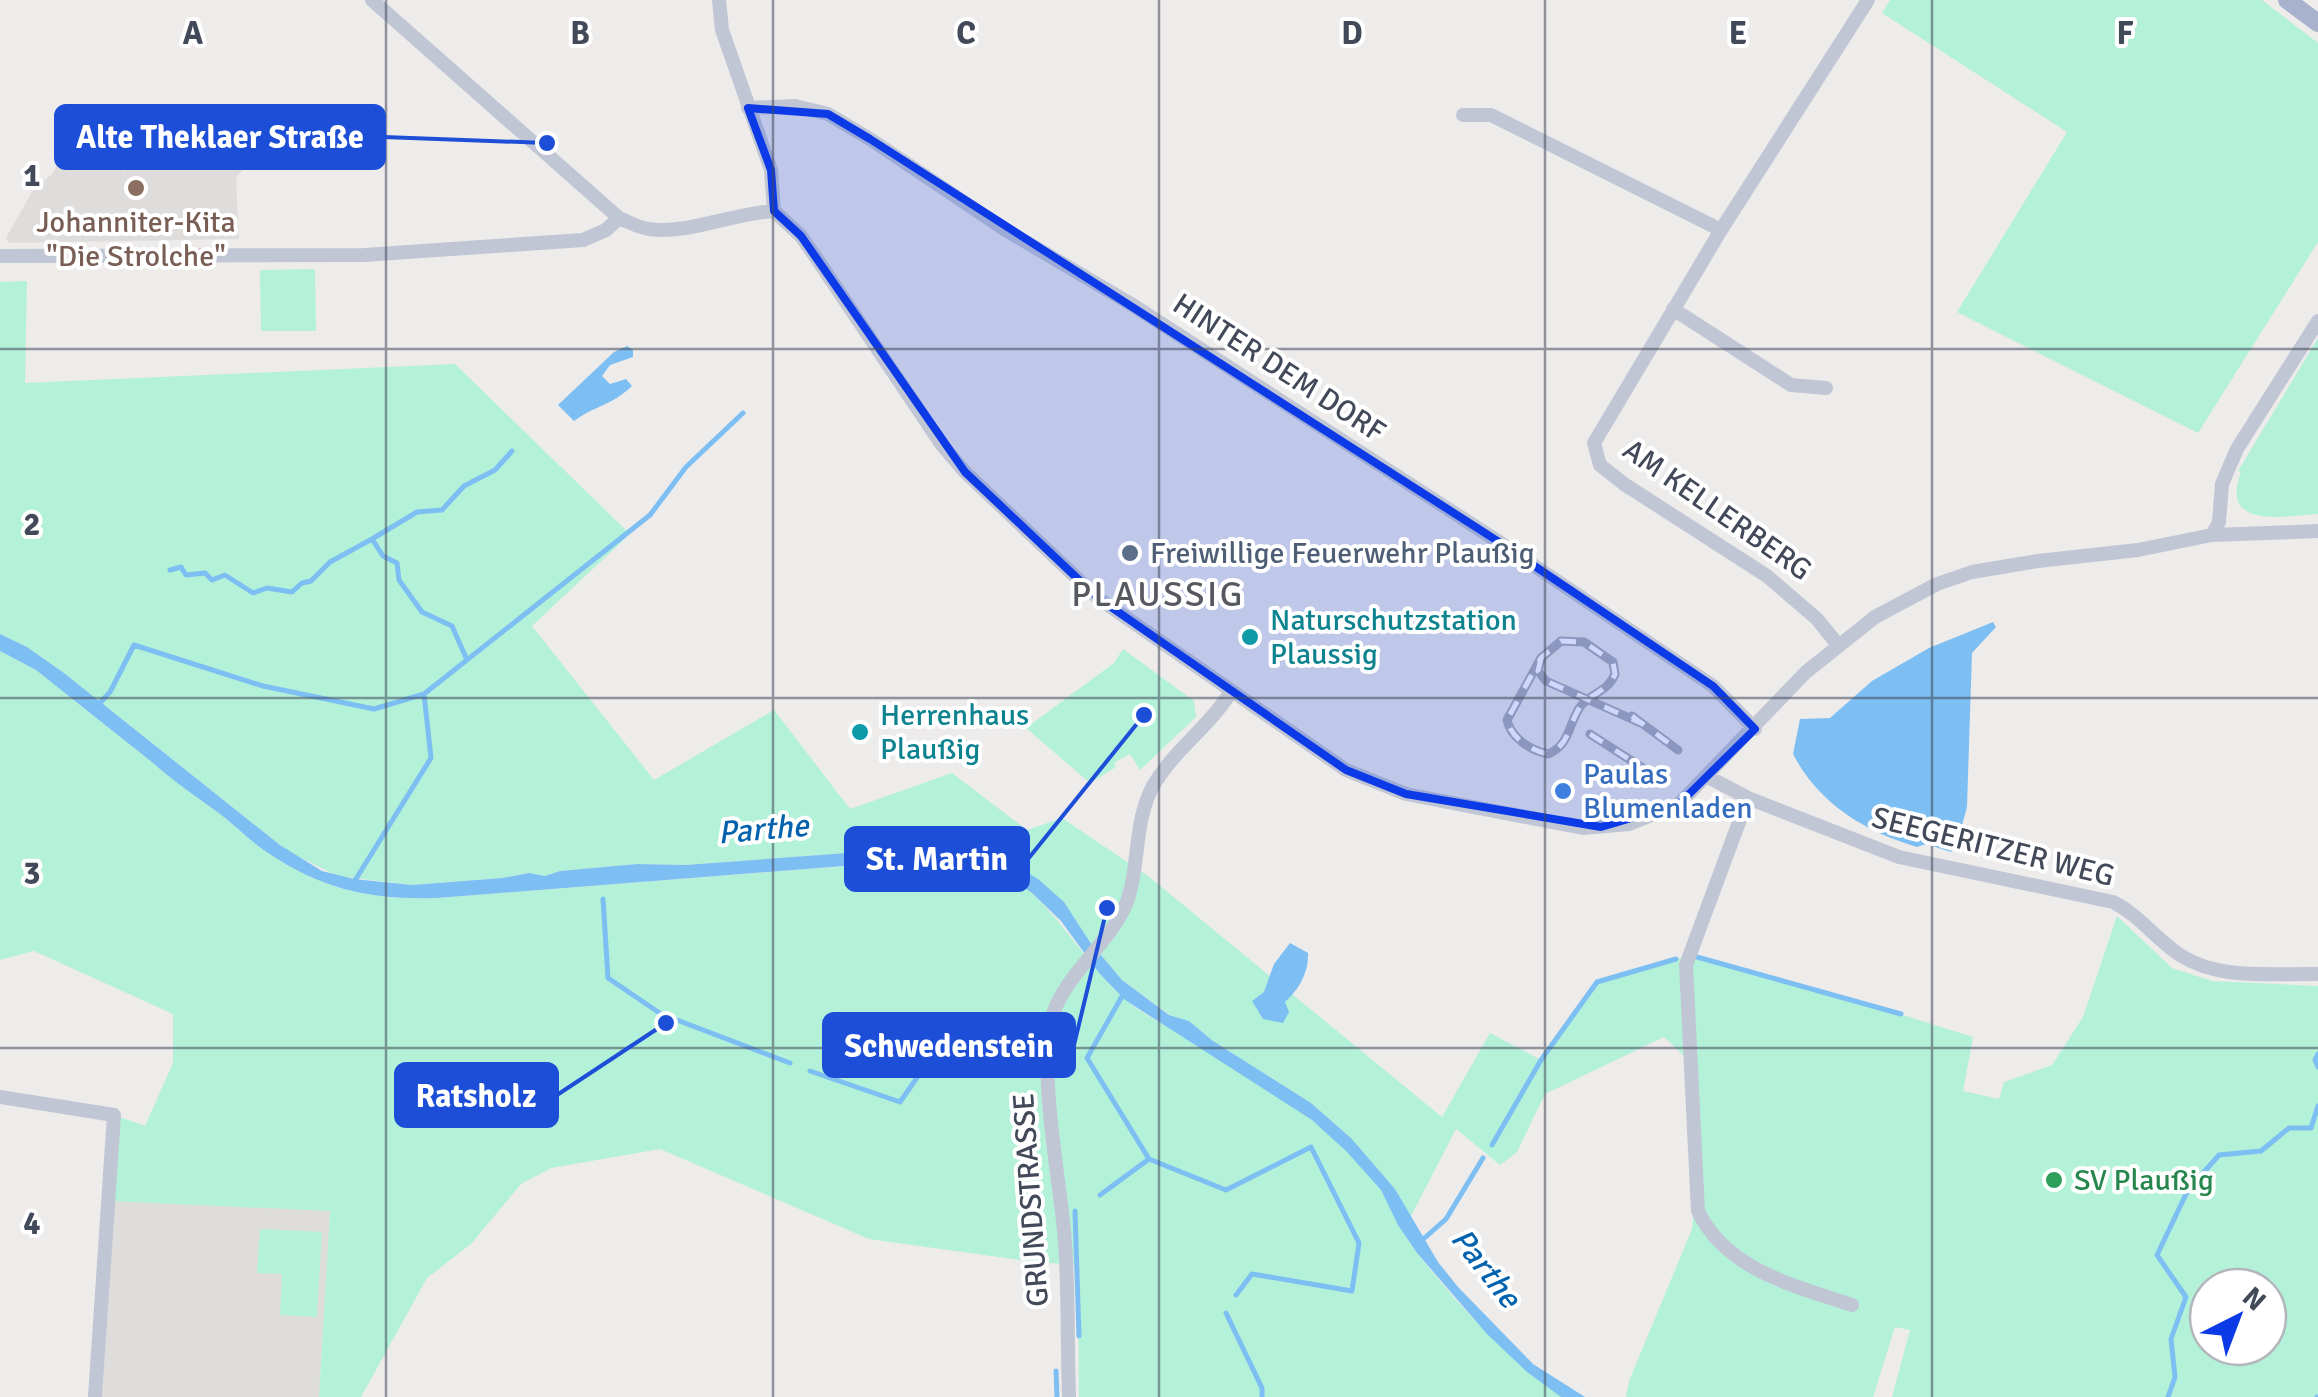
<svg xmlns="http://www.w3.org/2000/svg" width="2318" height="1397" font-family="Signika,sans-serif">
<rect width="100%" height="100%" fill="#eeebeb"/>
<path fill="#dfdddc" d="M76,130l47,42 26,-28 26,22 37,-36 39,30 -15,18 3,61 -230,4 -3,-5 27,-48 19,-16z
M119,1122l212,75 -12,200h-217z"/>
<path fill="#b4f1d9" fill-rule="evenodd" d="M1890,0h372l56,43v199l-120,191 -241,-121 110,-180 -185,-119z
M315,269l1,62h-55l-1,-61z
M27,281l-2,102 430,-19 175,170 -98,92 122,154 120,-70 76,99 102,-36 75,57 35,-12 86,58 294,241 48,-84 51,27 56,-78 79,-23 21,-2 58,18 62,13 156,49 -10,54 36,8 5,-17 48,-17 31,-48 34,-101 55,52 40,13 106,5v411h-426l18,-67 -15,-3 -22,70h-247l3,-16 63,-152 2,-19 -8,-152 -22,-21 -119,57 -28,58 -17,13 -44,-36 -46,89 -15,-29 -47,-54 -37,-32 -98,-62 -24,-20 -19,-6 -48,-35 -32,-38 -26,-40 -52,-40 -23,-11 -61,-4 -243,18 -48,-1 -77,7 -15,5 -16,-3 -28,5 -89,7 -74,-9 -49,-24 -225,-179 -37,-26 -27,-13v-352zM2208,1287h60v60h-60z
M2318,338v176c-33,2 -99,16 -77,-42l-3,-1z
M1123,649l71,52 2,16 -56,53 -10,-16 -16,9 2,4 -26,16 -64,-55 88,-65z
M0,651l36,19 117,93c21,19 44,34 67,51 17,13 31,28 48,39 55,37 104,47 169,45l526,-41c75,14 106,88 156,137 14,14 33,24 50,34 50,31 115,65 158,105 20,19 47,42 60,67 10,19 17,36 30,53 43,55 89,102 144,144h-482l-1,-132 -43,-3 -166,-23 -209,-90 -109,19 -30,16 -50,60 -44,34 -66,119h-42l11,-186 -222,-10 6,-86 31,11 28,-63v-49l-139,-63 -34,9z
M260,1229l62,3 -5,85 -37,-2 2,-41 -25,-1z"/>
<path fill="#7dbff2" d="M627,346l6,4v7l-23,8 -8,11 8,8 16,-5 6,7c-21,20 -36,19 -58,35l-16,-16 56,-53z
M1993,622l3,5 -24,26 -5,154 -10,36 -6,9 -25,-8 -9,3c-53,-16 -98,-43 -124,-93l7,-35 30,-1 42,-37 57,-33z
M0,634l27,13 37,26 216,172 42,26 32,8 58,6 90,-7 27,-5 16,3 15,-5 77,-7 48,1 243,-18 48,1 23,7 39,24 26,23 26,40 32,38 47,35 20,6 24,20 98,62 40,35 44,51 43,73 20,25 75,77 52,33h-24l-34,-25 -40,-38 -70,-81 -19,-28 -17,-35 -34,-38 -35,-32 -187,-120 -26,-27 -38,-52 -29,-28 -34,-24 -40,-12 -521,41c-65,2 -114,-8 -169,-45 -17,-11 -31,-26 -48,-39 -23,-17 -46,-32 -67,-51l-117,-93 -36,-19z
M1290,943l18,10c1,19 -9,37 -23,49l4,10 -6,11 -20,-4 -11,-18 12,-9 10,-28z"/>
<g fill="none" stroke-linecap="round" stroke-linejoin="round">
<path stroke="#7dbff2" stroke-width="5" d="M170,570l11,-3 5,8 19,-2 7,7 13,-5 28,18 14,-5 25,4 10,-9 9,-2 19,-19 42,-23
M467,660l-15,-34 -30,-14 -23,-32 -2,-17 -14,-7 -11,-17 45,-27 25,-2 22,-24 31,-16 17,-19
M98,705l12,-13 24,-47 129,41 111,23 50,-15
M354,882l77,-124 -7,-64 226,-179 36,-48 57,-54
M603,899l5,79 53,36 129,49
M1697,957l204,57
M1125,991l-38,67 62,101 77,31 85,-43 48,96 -7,48 -100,-17 -16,21
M2318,1054l-3,6 3,7
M810,1071l90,31 44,-63 52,20 24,3
M1492,1145l49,-85 56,-78 79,-23
M1100,1195l49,-36
M1075,1211l4,125
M1420,1242l26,-23 37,-61
M1226,1313l36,75v9
M1056,1371l1,26
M2168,1397l7,-20 -4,-38 15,-42 -29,-42 31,-65 31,-35 42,-4 28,-23h22l7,-22
M2317,1397h1"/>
<path stroke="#c0c6d4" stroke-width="14" d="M372,0l247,218c10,4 20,10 30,11 37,6 85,-16 125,-18
M719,0l3,30 49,140 3,41 27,25 18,26 123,183 23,27 133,126 248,172 60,24 177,34 46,-4 50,-20 127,-132 69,-55 62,-33 35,-12 66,-11 100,-11 74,-15 106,-4
M748,108l47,-2 33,8 42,25 134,90 127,75 365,236 217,146 42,43
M1463,115h28l230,115
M0,256l364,-1 219,-15 23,-10 13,-12
M1673,309l118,76 35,3
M2212,535l7,-13 3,-38 15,-35 81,-128
M1838,645l-21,-26 -50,-43 -143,-92 -24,-19 -6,-22 127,-213 147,-230
M1708,777l40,21 151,59 214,45c26,13 43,37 67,53 40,26 93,18 138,19
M1748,798l-62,167 12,246c28,59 97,75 154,94
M0,1097l114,18 -19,282
M1069,1397c-2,-55 0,-112 -5,-167 -6,-59 -23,-147 -14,-204 8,-47 58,-79 76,-122 14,-35 7,-81 27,-118 20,-35 56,-59 77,-93"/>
<path stroke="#a8b2cd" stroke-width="18" d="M2287,0l31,23"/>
<g stroke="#acaeb6" stroke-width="9">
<path id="rail" d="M1561,641l23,1 29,20 2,12c-7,18 -25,19 -35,33 -12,18 -10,38 -32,47 -18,-4 -37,-16 -41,-34l34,-62z
M1541,658l-3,13 8,10 97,43
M1632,716l46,34
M1590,734l59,38 17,6"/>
</g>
<use href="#rail" stroke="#fff" stroke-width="5" stroke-dasharray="15" stroke-linecap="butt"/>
</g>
<path fill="#0c3ae7" fill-opacity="0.2" stroke="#0c3ae7" stroke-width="8" stroke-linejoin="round" d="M748,108l80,6 42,25 626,401 217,146 42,43 -76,75 -78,23 -195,-33 -60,-24 -248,-172 -133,-126 -164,-236 -27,-25 -3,-41z"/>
<path fill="none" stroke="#424959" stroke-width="2.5" stroke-opacity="0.55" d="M386,0v1397M773,0v1397M1159,0v1397M1545,0v1397M1932,0v1397M0,349h2318M0,698h2318M0,1048h2318"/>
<circle fill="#8d6e63" stroke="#fff" stroke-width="4" cx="136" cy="188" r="10"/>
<circle fill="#5c6f8a" stroke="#fff" stroke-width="4" cx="1130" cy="553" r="10"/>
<g fill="#0f9aa8" stroke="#fff" stroke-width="4">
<circle cx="1250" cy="637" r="10"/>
<circle cx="860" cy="732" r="10"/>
</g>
<circle fill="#3f7fe0" stroke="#fff" stroke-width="4" cx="1563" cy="791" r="10"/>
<circle fill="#2e9e5b" stroke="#fff" stroke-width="4" cx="2054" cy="1180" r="10"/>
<g text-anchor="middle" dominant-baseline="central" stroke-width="8" stroke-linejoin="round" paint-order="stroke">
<g font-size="30" fill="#785e54" stroke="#fff">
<text x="136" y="222">Johanniter-Kita<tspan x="136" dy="34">"Die Strolche"</tspan></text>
</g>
<g font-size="30" fill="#424959" stroke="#fff">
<text transform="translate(1279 368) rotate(33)">HINTER DEM DORF</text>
<text transform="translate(1717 510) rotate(35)">AM KELLERBERG</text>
<text transform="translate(1993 847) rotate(14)">SEEGERITZER WEG</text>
<text transform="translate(1031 1200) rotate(-94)">GRUNDSTRASSE</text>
</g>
<g font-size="30" fill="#4e5e75" stroke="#fff" text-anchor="start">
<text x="1150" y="553">Freiwillige Feuerwehr Plaußig</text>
</g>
<g font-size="30" fill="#0d838f" stroke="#fff" text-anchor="start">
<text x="1270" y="620">Naturschutzstation<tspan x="1270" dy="34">Plaussig</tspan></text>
<text x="880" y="715">Herrenhaus<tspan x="880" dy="34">Plaußig</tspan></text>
</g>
<g font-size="30" fill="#366cbe" stroke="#fff" text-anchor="start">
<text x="1583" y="774">Paulas<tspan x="1583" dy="34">Blumenladen</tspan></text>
</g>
<g font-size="30" fill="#27864d" stroke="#fff" text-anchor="start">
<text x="2074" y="1180">SV Plaußig</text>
</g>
<g font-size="32" font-style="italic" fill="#0262ad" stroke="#fff">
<text transform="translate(763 829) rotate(-5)">Parthe</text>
<text transform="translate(1486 1268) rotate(52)">Parthe</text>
</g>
<g font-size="35" letter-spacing="2.5" fill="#575960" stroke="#fff">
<text x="1158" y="594">PLAUSSIG</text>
</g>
</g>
<g font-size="32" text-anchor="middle" font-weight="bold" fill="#424959" stroke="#fff" stroke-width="8" stroke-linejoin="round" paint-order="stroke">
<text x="193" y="44">A</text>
<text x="580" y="44">B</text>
<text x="966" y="44">C</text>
<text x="1352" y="44">D</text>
<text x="1738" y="44">E</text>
<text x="2125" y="44">F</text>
<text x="32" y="186">1</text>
<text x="32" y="535">2</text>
<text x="32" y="884">3</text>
<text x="32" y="1234">4</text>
</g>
<path fill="none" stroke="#1d4ed8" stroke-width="4" d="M547 143L384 137M1144 715L1028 859M1107 908L1074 1045M666 1023L557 1095"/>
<g fill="#1d4ed8" stroke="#fff" stroke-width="4">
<circle cx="547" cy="143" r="10"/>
<circle cx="1144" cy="715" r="10"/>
<circle cx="1107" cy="908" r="10"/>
<circle cx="666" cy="1023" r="10"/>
</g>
<g fill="#1d4ed8" stroke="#1d4ed8" stroke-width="4">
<rect x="56" y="106" width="328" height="62" rx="10"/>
<rect x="846" y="828" width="182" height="62" rx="10"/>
<rect x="824" y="1014" width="250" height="62" rx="10"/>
<rect x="396" y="1064" width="161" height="62" rx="10"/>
</g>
<g font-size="32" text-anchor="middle" font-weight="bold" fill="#fff">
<text x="220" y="148">Alte Theklaer Straße</text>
<text x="937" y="870">St. Martin</text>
<text x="949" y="1057">Schwedenstein</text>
<text x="476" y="1107">Ratsholz</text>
</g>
<g transform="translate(2238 1317) rotate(42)"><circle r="48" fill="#ffffff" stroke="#b3b6bd" stroke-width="2.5"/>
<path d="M0-8L18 38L0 25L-18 38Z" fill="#0c3ae7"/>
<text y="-15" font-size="28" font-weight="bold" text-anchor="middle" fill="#424959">N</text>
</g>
</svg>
